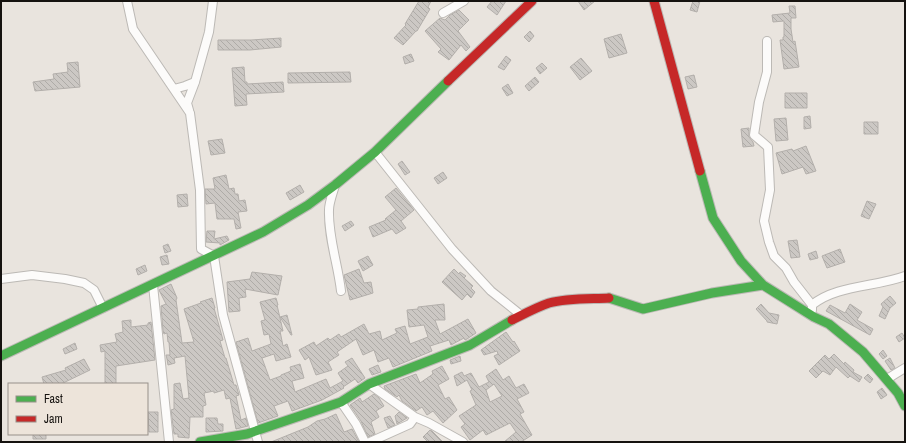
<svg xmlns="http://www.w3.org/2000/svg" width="906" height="443" font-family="'Archivo Narrow',sans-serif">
<defs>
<pattern id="building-back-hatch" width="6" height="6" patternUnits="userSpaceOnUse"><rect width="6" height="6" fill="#ccc8c4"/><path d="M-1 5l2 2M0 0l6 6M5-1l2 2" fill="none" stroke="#aeaba7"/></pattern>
</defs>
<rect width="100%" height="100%" fill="#e9e4de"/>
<path fill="url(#building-back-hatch)" stroke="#b3afab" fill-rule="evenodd" d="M419,1h12l-3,6 2,2 -13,22h-1l-13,14 -9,-7 12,-13 -1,-1z
M492,1h14l-9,14 -10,-8z
M578,1h17l-11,9z
M693,1h7l-3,11 -7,-2z
M789,6h6l1,12h-5v11l2,13 2,-1 4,26 -15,2 -4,-29h3v-3h1v-16l-11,1 -1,-7 18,-2z
M459,10l10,10 -11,11 12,16 -4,4 -5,-6 -12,15 -11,-8 3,-3 -16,-18 15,-13 5,2 5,-5z
M530,31l4,5 -5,6 -5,-5z
M621,34l6,19 -18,5 -5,-19z
M281,38v9l-31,3h-32v-10h33z
M411,54l3,7 -9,3 -2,-7z
M506,56l5,4 -7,10 -6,-3z
M581,58l11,13 -12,9 -10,-13z
M78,62l2,25 -45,4 -2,-9 21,-3 -1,-5 15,-2 -1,-9z
M542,63l5,5 -7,6 -4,-6z
M244,67l1,15h2v2l36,-2 1,10 -38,2 1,11 -12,1 -3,-38z
M350,72l1,10 -63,1v-10z
M694,75l3,12 -9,2 -3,-12z
M535,77l4,5 -10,9 -4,-5z
M508,84l5,9 -6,3 -5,-8z
M785,93h22v15h-22z
M810,116l1,12 -7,1v-12z
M786,118l2,22 -12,1 -2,-22z
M864,122h14v12h-14z
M749,128v9l4,5 1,4 -11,1 -2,-18z
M222,139l3,14 -14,2 -3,-14z
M806,146l10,25 -10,3 -3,-7 -21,7 -6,-21 16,-4 1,2z
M402,161l8,11 -5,3 -7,-11z
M443,172l4,6 -9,6 -4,-6z
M226,175l3,14 5,-1 1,6h3l1,7 6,-1 2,11 -9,1 3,16 -5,1 -2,-10h-17l-2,-16 -9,1 -1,-15h10l-2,-11z
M300,185l4,7 -14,8 -4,-7z
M396,188l18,22 -13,11 5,7 -10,6 -4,-5 -19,8 -4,-10 17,-7 -1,-1 11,-9 -11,-13z
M187,194l1,12 -10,1 -1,-12z
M867,201l9,3 -7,15 -8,-3z
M351,221l3,4 -9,6 -3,-5z
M207,231h8l-1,8 13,-3 2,4 -9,5v-2l-14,-1z
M797,240l3,17 -9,1 -3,-17z
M168,244l3,7 -6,2 -2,-7z
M840,249l5,13 -18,6 -5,-12z
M816,251l2,7 -8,2 -2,-6z
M167,255l2,9 -7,1 -2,-8z
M368,256l5,9 -10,6 -5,-10z
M145,265l2,6 -9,4 -2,-6z
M359,269l5,14 7,-1 2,11 -23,7 -6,-25z
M454,269l5,5 1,-2 6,4 -2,2 9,8 -2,2 4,4 -4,6 -4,-4 -5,6 -20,-18z
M252,272l30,4 -4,19 -33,-6 1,8 -7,1 1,13 -11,1 -2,-30 23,-3z
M171,284l6,14 -1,2 6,43 12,-1 -10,-33 17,-6 -1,-1 12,-4 3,10h-1l9,32 -3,1 5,17h1l8,27h2l3,10 -3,1 5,24 5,-2 2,8 -12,3 -6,-31 -4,1 -2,-9 -10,3v-2l-10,2 2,12 -3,1v11h-13l-1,21 -11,-1v-3h-4l-3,-24 3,-1v-25l6,-1 3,16 6,-1 -4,-42 -11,2 1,5 -7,2 -1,-6 -1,-4h4l-1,-13h-1l-1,-9 -3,1 -1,-3 -2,-25 5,-2 -7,-14z
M890,296l6,7 -6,5 -5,11 -6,-3 4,-9 -2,-3z
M276,298l2,7h-1l6,26h-3l3,15 4,-2 4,13 -15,4 -2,-7 -12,4 8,22 11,-4v-1l10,-4 -1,-4 10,-3 4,14 -12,3 3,11 31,-13 4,9 13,-7 -5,-8 10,-7 -3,-4 7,-4 13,20 -7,5 -3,-4 -12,8 1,1 -22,12 -30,11 -4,-10 -14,5 4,10 -20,7 -22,-81 12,-4 4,13 19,-7 -2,-10 -5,1 -3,-14 4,-1 -5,-18z
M444,304l1,16h-10l5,14 28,-15 8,14 -9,6 -2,1 -1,-2 -13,7 -2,-5 -19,6 2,5 -39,16 -4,-9 -11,4 -4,-12 -11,5 -7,-16 -19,13 2,3 -11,7 4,8 -16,5 -7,-18 -4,3 -6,-10 15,-8 2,4 12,-8 2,2 9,-6 2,3 23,-13 5,10 11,-3 2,9 15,-7 -2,-4 10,-3 5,18 18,-7 -4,-12 -15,2 -2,-17 11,-1v-2z
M761,304l8,9 10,2 -2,9 -10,-2v-1l-11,-12z
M850,304l12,8 -5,8 16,9 -3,6 -44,-24 4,-6 15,8z
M287,315l5,20h-1l-11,-18z
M131,320v7l17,-2v-2l3,-1 4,38 -39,6v18h-11v-33l-4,1 -1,-7 17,-3 -2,-8 8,-2 -1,-11z
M506,332l7,10 1,-1 6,10 -21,14 -5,-9 4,-2 -1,-3 -13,4 -3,-5z
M902,333l3,5 -6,4 -3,-5z
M75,343l2,6 -12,5 -2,-5z
M883,350l4,6 -4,3 -4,-5z
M834,354l10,10 1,-2 9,8 -1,2 9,5 -3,5 -9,-6 -2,2 -12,-11 -6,8 -7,-4 -7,7 -7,-7 16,-16 4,4z
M460,356l1,5 -10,3 -1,-4z
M890,358l5,10 -4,2 -6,-9z
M84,359l6,11 -29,14h-17l-2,-7 24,-7 -1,-2z
M378,365l3,7 -9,3 -3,-6z
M442,366l7,13 -11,6 7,14 4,-2 8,13 -14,13 -10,-12 -6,4 -5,-8 -6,4 -14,-10 -3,-6 -2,2 -12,-8 -1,-3 32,-12 4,9 13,-9 -1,-3z
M496,369l7,11 6,-4 7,12 8,-4 5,9 -12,6 7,13 -4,2 12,21 -11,7h-17l12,-10 -6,-9 -24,12 -3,-5 -13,10 -9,-13 4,-3 -6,-8 17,-11 -6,-14 2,-1 -5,-10 -10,6 -3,-10 8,-4 2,4 7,-3 8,14 10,-5 -3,-6zM494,384l8,12 -12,6 -4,-12z
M868,374l5,5 -3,4 -6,-5z
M882,388l5,7 -6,4 -4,-7z
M374,394l5,4 5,8 -8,5 3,6 -8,5 4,12 -7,3 -7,-16 -11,-16 10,-7 2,4z
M148,412h10v20h-9z
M399,412l8,6 -10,6 -2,-8z
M336,414l8,18 8,-3 7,13h-88l37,-15 9,-6 8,-2z
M390,416l5,9 -7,3 -4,-10z
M206,418h11l1,6h5v7l-17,1z
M430,430l2,1 11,11h-15l-5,-5z
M33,434h13v5h-13z"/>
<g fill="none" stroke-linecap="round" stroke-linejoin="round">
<g stroke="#bcb9b5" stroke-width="10">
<path id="street" d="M127,1l6,28 57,84 10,77 1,59 13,7 9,59 35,127
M443,13l21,-12
M767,41v31l-8,30 -5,33 14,12 2,43 -6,31 5,21 5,14 12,12 8,14 18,23
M174,89l11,-3 10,-4
M189,110l-2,-7 8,-21 14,-50 4,-31
M375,152l77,97 39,42 30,24
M335,185c-2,8 -6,17 -6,25 -1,27 9,54 12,81
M1,279l31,-4 33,4 19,4 10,7 9,18
M153,285l16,157
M812,310v-5c24,-20 64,-18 93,-29
M887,379l18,-11
M369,384l46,33 14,6 34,19
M341,402l15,22 9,18
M370,442l40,-18 5,-7"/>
</g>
<g stroke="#bcb9b5" stroke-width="11">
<path id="fast" d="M700,171l13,47 28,43 22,24 51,32 15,7 34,28 35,41 7,13
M609,298l34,11 69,-16 51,-8
M1,356l262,-124 45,-27 27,-20 40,-33 73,-71
M200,442l47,-8 94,-32 28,-18 101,-39 42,-25"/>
</g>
<g stroke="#bcb9b5" stroke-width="11">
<path id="jam" d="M654,1l46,170
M448,81l84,-80
M512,320c12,-6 25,-13 37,-17 18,-5 41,-4 60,-5"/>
</g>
<use href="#street" stroke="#fcfbfa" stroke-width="8"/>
<use href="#fast" stroke="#4caf50" stroke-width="9"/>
<use href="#jam" stroke="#c62828" stroke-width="9"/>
</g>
<rect width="906" height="443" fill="none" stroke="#15120f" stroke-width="4"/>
<rect x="8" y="383" width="140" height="52" fill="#ede4da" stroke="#979089"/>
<rect x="16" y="396" width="20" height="6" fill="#4caf50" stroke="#979089"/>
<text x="44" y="403" font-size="12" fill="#15120f">Fast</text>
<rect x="16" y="416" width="20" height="6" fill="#c62828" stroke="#979089"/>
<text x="44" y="423" font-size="12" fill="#15120f">Jam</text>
</svg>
